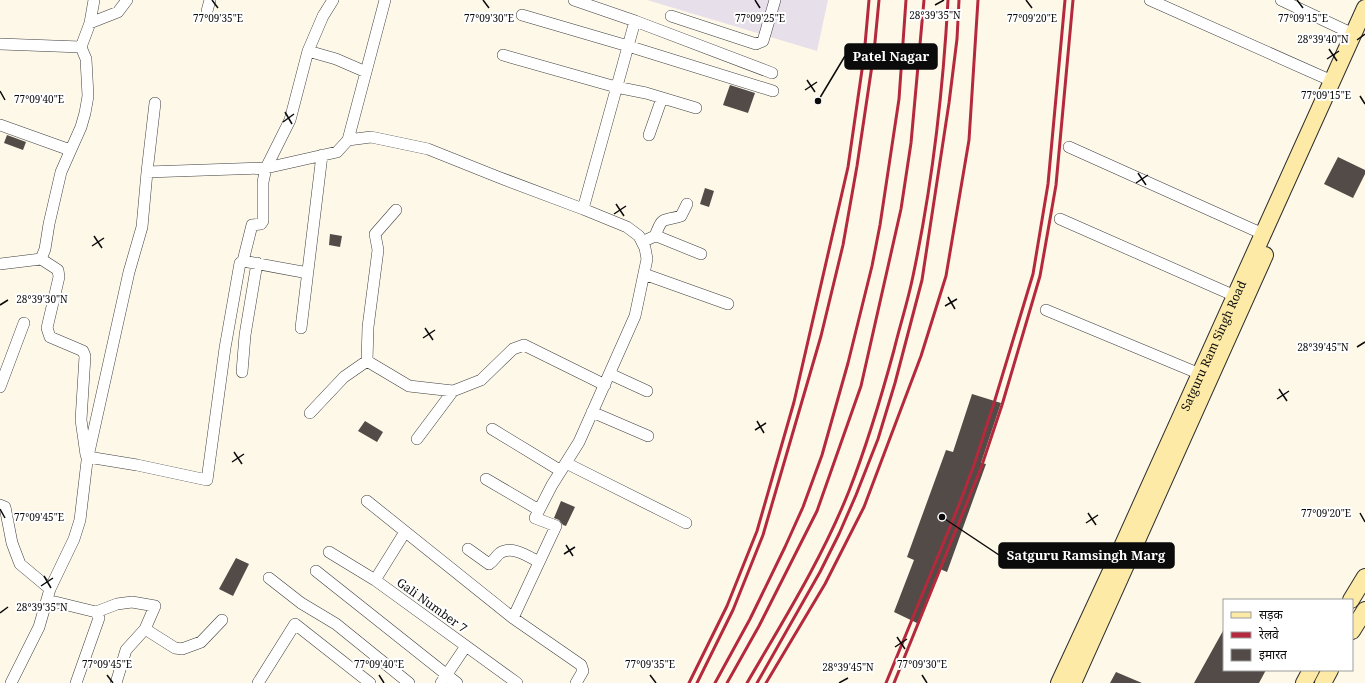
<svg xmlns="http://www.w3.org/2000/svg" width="1365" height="683" font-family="'Noto Serif','Noto Sans Devanagari',serif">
<rect width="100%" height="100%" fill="#fef8e9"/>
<path fill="#e7dfea" d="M647,0h181l-11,51z"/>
<path fill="#534b47" d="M730,85l25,8 -7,20 -25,-8z
M7,135l19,7 -3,8 -19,-7z
M1338,157l27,13v4l-12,24 -29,-14z
M705,188l9,3 -5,16 -9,-3z
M330,234l12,2 -2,11 -11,-2z
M972,394l29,9 -20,60 5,1 -39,108 -7,-3 -21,55 -25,-12 20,-52 -7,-3 39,-107 7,2z
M365,421l18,11 -6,10 -19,-11z
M561,501l14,6 -9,19 -3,-1 -4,-5 -5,-2z
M236,558l13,6 -16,32 -14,-7z
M1224,629v41h42l-7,13h-65z
M1116,672l26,11h-32z"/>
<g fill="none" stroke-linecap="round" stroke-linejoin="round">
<g stroke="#3e3e3e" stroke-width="12">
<path id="street" d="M333,0l-10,16 -15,35 -18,69 -24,48 71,-16 11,-12
M385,0l-37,140 23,-3 57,12 70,28 85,32
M574,0l61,21 -52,188 44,18 12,9 6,12 2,11 -12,57 -56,126 -27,43 -17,33 21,8 -43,92 68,47 2,6 -7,12
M1150,0l182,81
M1281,0l72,34
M207,11l3,-11
M522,15l106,31 145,45
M671,16l85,28 7,-3 12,-41
M635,21l137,52
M90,23l28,-11 9,-12
M0,44l81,3
M308,51l28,8 30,13
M503,55l113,32 30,6 50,15
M0,125l70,25
M649,135l13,-37
M1069,147l194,87
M147,172l119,-4 -3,14v39l-2,3 -9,1 -9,36
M1060,219l175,77
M655,236c8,-21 7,-14 26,-20l6,-12
M642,242l13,-6 4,1 42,17
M41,259l4,-10 4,-25 12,-52 20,-45 4,-14 3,-17 -2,-37 -5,-12 9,-24 4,-23
M0,264l41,-5 17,11 1,7 -12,51 3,9 33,14 2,5 -4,64 5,35
M644,274l84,30
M1046,310l154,64
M301,328l21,-173
M367,361l1,-34 10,-77 -3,-16 21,-24
M242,372l3,-37 12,-72
M610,374l37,17
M0,387l24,-64
M592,412l56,24
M310,413l34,-36 23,-16 42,25 44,5 28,-11 32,-31 11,-4 81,40
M492,429l69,42
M417,439l36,-48
M88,457l49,8 70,15 18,-132 15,-85 3,-2 65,12
M566,463l120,60
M486,479l53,31
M367,501l146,117
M0,505l5,2 7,36 8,21 30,25
M468,549l21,15c5,-3 7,-8 11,-11 12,-8 29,4 39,9
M329,552l46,28 142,103
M316,571l141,112
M269,578l32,25 35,21 73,59
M375,580l30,-48
M47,600l49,12 3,6 -23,65
M96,612l21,-8 15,-2 23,4 -10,23 -19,21 -10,33
M145,629l30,19 7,1 19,-7 21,-22
M11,683l28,-56 11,-38 24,-50 6,-19 7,-59 42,-189 13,-45 5,-55 8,-69
M258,683l37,-59 75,59
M441,683l25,-37"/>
</g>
<g stroke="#2d2d2d" stroke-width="18">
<g id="secondary">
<path d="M1351,600l14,-23"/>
<path d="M1352,631l13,-21"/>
<path id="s1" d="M1059,683l57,-123 249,-552"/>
<path d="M1073,683l192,-428"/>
<path d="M1304,683l7,-13"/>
<path d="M1323,683l7,-13"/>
</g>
</g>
<use href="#street" stroke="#fff" stroke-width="11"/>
<use href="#secondary" stroke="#fceaa6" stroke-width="16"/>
<path stroke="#b4293c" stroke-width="3" d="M689,683l38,-77 30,-75 37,-129 54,-235 16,-111 5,-56
M697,683l36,-73 30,-75 58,-199 22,-91 14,-79 17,-114 5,-52
M715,683l35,-64 35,-72 18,-40 19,-52 26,-92 24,-97 8,-41 19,-126 7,-99
M727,683l32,-57 58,-115 44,-125 40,-177 10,-66 13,-143
M747,683c36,-62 75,-124 102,-192 18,-46 32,-93 45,-141 6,-25 14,-49 19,-74 19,-90 30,-184 35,-276
M757,683l63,-111 19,-38 17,-39 22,-56 17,-56 27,-103 27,-177 8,-64 2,-39
M766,683l59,-99 39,-77 57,-151 25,-80 23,-136 9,-140
M886,683l73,-178 15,-40 20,-62 39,-129 15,-90 17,-184
M894,683l87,-215 21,-63 38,-129 16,-91 17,-185"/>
</g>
<path fill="none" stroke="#0b0b0b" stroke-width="1.5" d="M212,0l6,8M483,0l6,8M755,0l5,8M1026,0l6,8M1297,0l6,8M935,5l9,-5M1357,40l8,-6M1329,49l8,12M1327,59l12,-8M807,80l8,12M805,90l12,-8M0,91l5,9M1360,96l5,8M285,112l7,12M283,122l11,-8M1138,173l8,12M1136,183l12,-8M616,204l8,12M614,214l12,-8M94,236l8,12M92,246l12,-8M948,297l7,12M0,305l8,-5M945,306l12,-7M425,328l8,12M423,338l12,-8M1357,347l8,-5M1279,389l8,12M1277,399l12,-8M757,421l7,12M755,430l11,-7M234,452l8,12M232,462l12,-8M0,509l5,9M1088,513l8,12M1360,513l5,9M1086,523l12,-8M566,545l7,11M564,554l11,-7M44,576l7,12M41,586l12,-8M0,613l8,-6M897,637l8,12M895,647l12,-8M107,675l6,8M379,675l5,8M650,675l6,8M922,675l5,8M839,683l9,-5"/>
<g text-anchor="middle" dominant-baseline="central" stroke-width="4" stroke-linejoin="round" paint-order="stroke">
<g font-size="12" fill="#0b0b0b" stroke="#fff">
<text stroke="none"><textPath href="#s1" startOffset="371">Satguru Ram Singh Road</textPath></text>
<text transform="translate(432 605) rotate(36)">Gali Number 7</text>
</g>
</g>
<g font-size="10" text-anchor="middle" fill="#0b0b0b" stroke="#fff" stroke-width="4" stroke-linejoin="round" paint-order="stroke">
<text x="935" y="19">28°39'35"N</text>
<text x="218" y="22">77°09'35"E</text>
<text x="489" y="22">77°09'30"E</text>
<text x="760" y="22">77°09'25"E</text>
<text x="1032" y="22">77°09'20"E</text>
<text x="1303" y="22">77°09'15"E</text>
<text x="1323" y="43">28°39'40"N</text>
<text x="1326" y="99">77°09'15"E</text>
<text x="39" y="103">77°09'40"E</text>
<text x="42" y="303">28°39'30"N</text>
<text x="1323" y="351">28°39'45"N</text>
<text x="1326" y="517">77°09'20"E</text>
<text x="39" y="521">77°09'45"E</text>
<text x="42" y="611">28°39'35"N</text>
<text x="107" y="668">77°09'45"E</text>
<text x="379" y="668">77°09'40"E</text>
<text x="650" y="668">77°09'35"E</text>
<text x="922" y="668">77°09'30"E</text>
<text x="848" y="671">28°39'45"N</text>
</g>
<path fill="none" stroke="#0b0b0b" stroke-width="1.5" d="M818 101L845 56M942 517L999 555"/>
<g fill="#0b0b0b" stroke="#fff" stroke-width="1.5">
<circle cx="818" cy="101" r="4"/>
<circle cx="942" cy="517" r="4"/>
</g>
<g fill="#0b0b0b" stroke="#0b0b0b" stroke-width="1.5">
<rect x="845" y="44" width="92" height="25" rx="4"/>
<rect x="999" y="543" width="175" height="25" rx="4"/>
</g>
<g font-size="13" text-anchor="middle" font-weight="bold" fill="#fff">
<text x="891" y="61">Patel Nagar</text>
<text x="1086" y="560">Satguru Ramsingh Marg</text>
</g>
<rect x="1223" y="599" width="130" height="72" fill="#ffffff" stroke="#9d9d9d"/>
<rect x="1231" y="612" width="20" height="6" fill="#fceaa6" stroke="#9d9d9d"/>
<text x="1259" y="619" font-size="12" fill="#0b0b0b">सड़क</text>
<rect x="1231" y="632" width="20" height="6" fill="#b4293c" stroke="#9d9d9d"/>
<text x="1259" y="639" font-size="12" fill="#0b0b0b">रेलवे</text>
<rect x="1231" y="649" width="20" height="12" fill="#534b47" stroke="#9d9d9d"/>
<text x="1259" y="659" font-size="12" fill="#0b0b0b">इमारत</text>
</svg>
